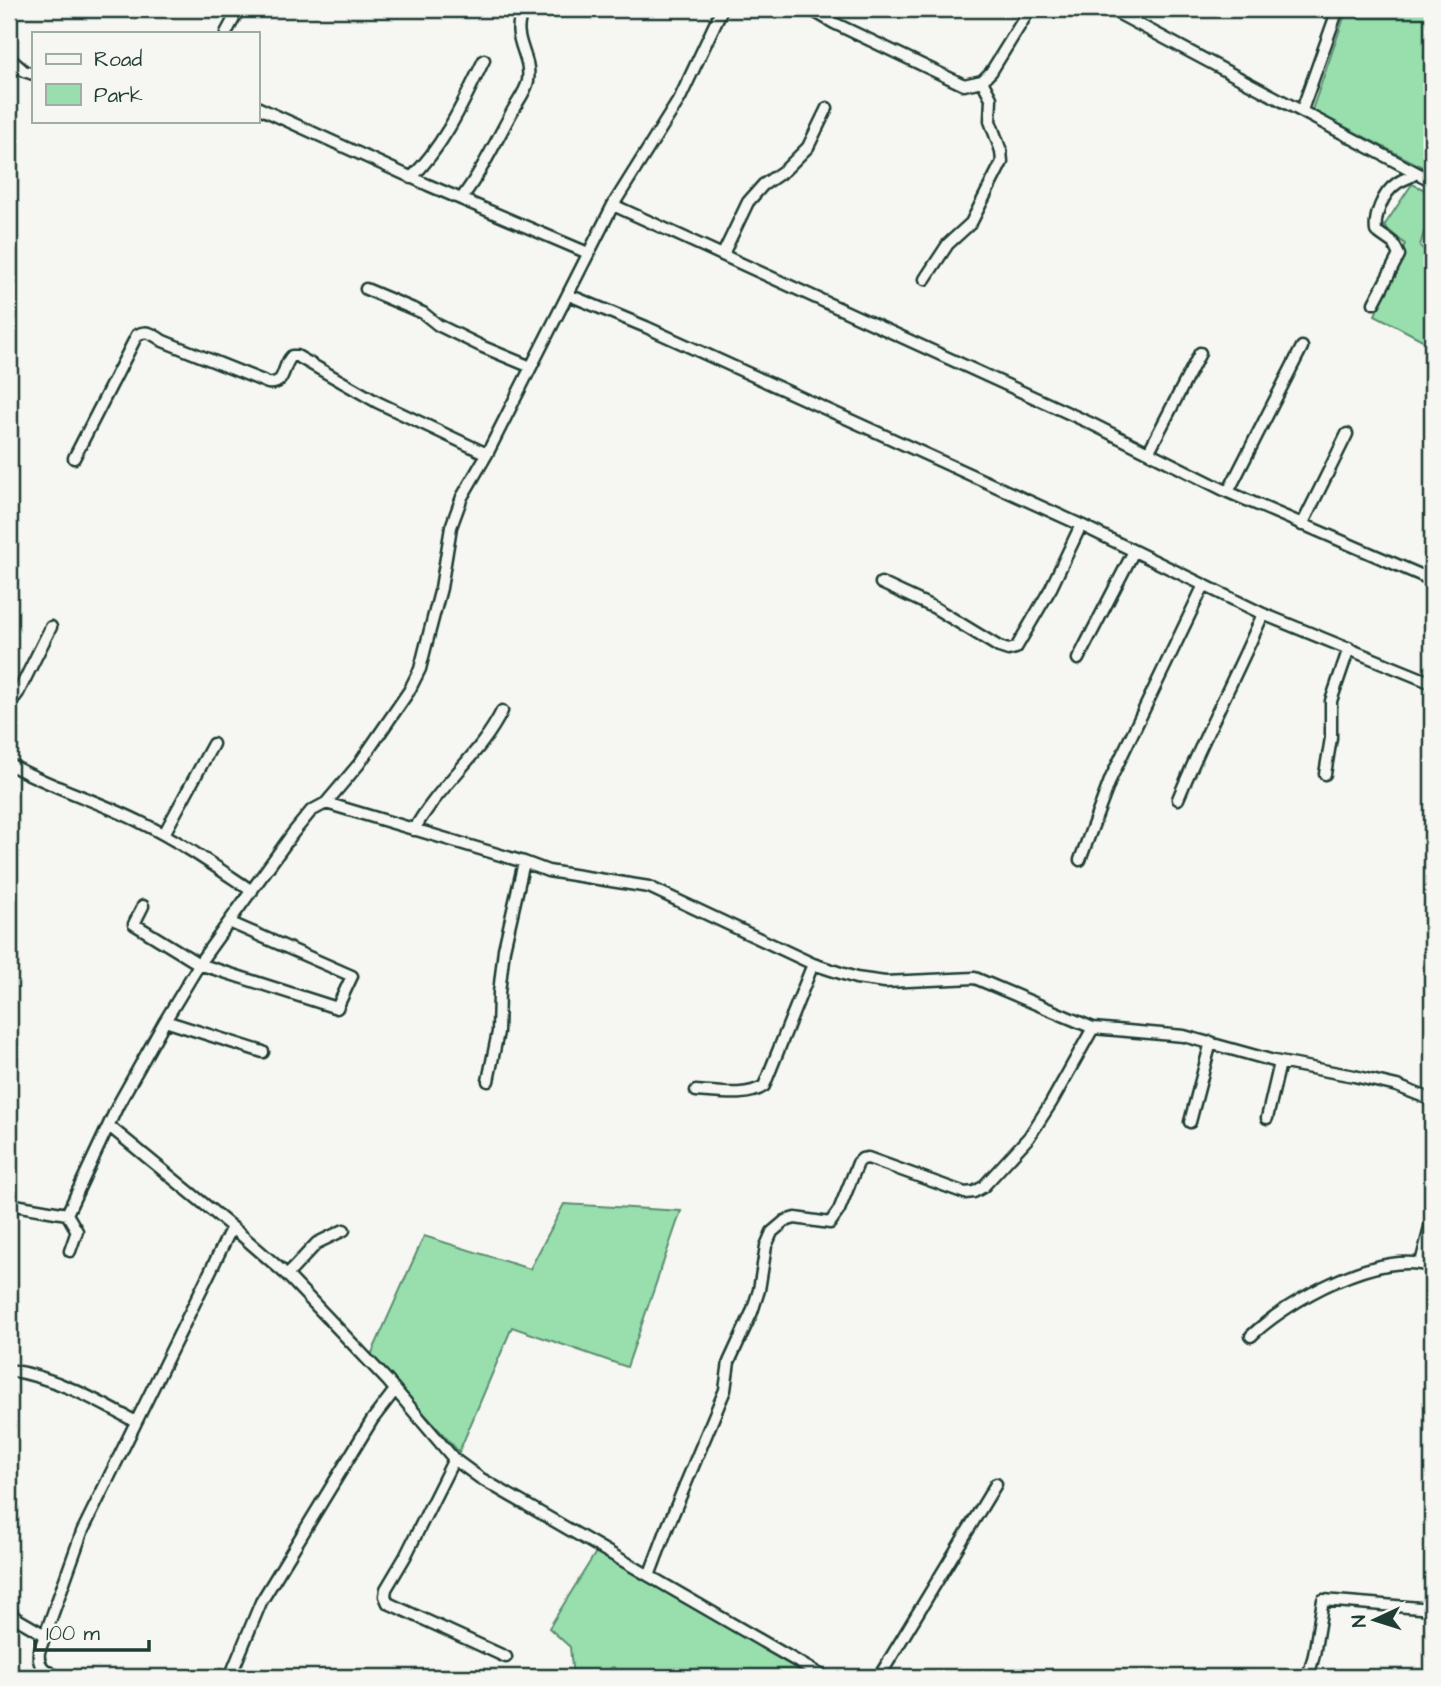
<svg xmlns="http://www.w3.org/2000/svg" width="1441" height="1686" font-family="'Architects Daughter',sans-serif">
<rect width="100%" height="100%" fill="#f6f6f2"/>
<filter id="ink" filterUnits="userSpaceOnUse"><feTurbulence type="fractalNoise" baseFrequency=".0143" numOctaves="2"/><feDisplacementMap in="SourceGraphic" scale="14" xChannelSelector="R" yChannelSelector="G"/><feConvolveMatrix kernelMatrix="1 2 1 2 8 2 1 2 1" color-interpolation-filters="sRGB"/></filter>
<g filter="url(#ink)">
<path fill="#98dfad" stroke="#5c8e70" stroke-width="2" d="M1347,9h85v163l-120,-62z
M1412,184l20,9v22l-3,-1 -9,32 12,11v88l-57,-30 30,-71 -21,-18z
M564,1204l117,7 -54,156 -115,-40 -53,125 -88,-97 53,-119 106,33z
M596,1552l216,125h-186l-13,-10 -16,10h-24l-3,-30 -21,-19z"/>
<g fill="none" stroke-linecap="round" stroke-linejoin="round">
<g stroke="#1f3d34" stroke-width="15">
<path id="minor" d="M810,9l24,14 130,62 18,-4 9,-9 39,-63
M1110,9l322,172
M226,33l13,-24
M9,58l15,13 9,3
M257,107l171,78 160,68
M1302,110l36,-101
M411,178c33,-32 53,-77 73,-118
M461,199c21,-28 35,-58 52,-89 5,-9 13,-19 15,-29 4,-28 -20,-43 -4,-72
M613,205l477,218 138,69 204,88
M723,254l25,-52 15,-17 22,-15 23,-23 19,-39
M925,279l23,-35 23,-21 31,-61 -1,-11 -11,-30 1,-23 -9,-17
M366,289l57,24 15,12 45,22 48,20
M569,295l77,32 435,198 182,89 169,69
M1374,303l25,-48 -6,-12 -17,-12c-2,-15 7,-38 20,-47 6,-5 14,-6 20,-11
M1149,451l51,-98
M74,458l63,-123c10,-6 17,0 26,6l105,42c19,2 13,-17 24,-27h5l80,46 110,52
M1228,492l74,-145
M1302,525l45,-91
M881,583l54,25 64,39 9,3 8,-2 35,-60 30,-63
M1078,659l56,-108
M9,705l9,-12 33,-66
M9,764c43,24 90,37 133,59 39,19 74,44 110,68
M1325,774l6,-36v-37l18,-53
M1178,799c26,-63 58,-123 85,-185
M326,803l198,59 24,9 101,16 164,77 43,14 29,4 90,-4 118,50 91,8 90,25 80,15 43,10 35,14
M414,830c24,-44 66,-74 88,-119
M164,834l49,-90
M1080,860l31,-82 93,-193
M143,906l-9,18 65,40 138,44 15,-32 -123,-54
M165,1021l98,31
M488,1081l10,-49 1,-39 5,-44 20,-87
M696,1091c21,1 50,7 68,-5l49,-122
M1267,1118l13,-55
M1190,1122l21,-80
M9,1204l58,10 51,-109 47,-84 38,-63 90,-125 18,-22 15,-8 33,-39 50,-73 11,-22 5,-20 16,-61 10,-61 11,-30 25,-43 126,-249 67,-107 42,-89
M67,1214l10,17 -7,20
M232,1227l55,48 100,105 67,79 26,19 344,199
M1421,1263l11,-43
M287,1275l30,-32 27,-13
M1251,1336c36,-35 130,-88 181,-69
M9,1370c46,7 87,30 127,52
M454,1459l-49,98 -19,32 -1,7 3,7 118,54
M649,1576l19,-50 57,-136 4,-28 23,-50 7,-22 7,-44 6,-14 13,-11 10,-3 35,5 9,-13 19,-47 4,-4 6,-1 97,35 9,-1 9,-5 46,-50 22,-34 42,-75
M9,1608l5,9 31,18
M59,1677c-13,-5 -22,-10 -20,-25l43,-120 150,-305 -123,-101
M230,1677l31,-75 111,-182 23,-30
M879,1677l117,-193
M1308,1677l6,-22 9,-55 109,9"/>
</g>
<use href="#minor" stroke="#f6f6f2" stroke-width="10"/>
</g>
</g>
<rect width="1441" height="1686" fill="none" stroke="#f6f6f2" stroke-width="35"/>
<rect x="18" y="18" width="1406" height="1651" fill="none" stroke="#1f3d34" stroke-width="2.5" filter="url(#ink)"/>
<rect x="32" y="32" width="228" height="91" fill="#f6f6f2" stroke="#a0aca6" stroke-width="2"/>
<rect x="46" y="54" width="35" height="10" fill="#f6f6f2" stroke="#a0aca6" stroke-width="2"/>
<text x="94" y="66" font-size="21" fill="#1f3d34">Road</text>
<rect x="46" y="84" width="35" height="21" fill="#98dfad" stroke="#a0aca6" stroke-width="2"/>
<text x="94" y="102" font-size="21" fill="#1f3d34">Park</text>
<g transform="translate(1375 1620) rotate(266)" stroke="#f6f6f2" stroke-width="5" paint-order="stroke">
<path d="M0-5L12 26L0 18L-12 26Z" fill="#1f3d34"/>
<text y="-10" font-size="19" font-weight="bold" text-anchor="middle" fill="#1f3d34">N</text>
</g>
<path d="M35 1640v10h114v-10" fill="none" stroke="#1f3d34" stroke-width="3.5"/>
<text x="46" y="1640" font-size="21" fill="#1f3d34" stroke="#f6f6f2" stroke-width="5" paint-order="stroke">100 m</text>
</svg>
